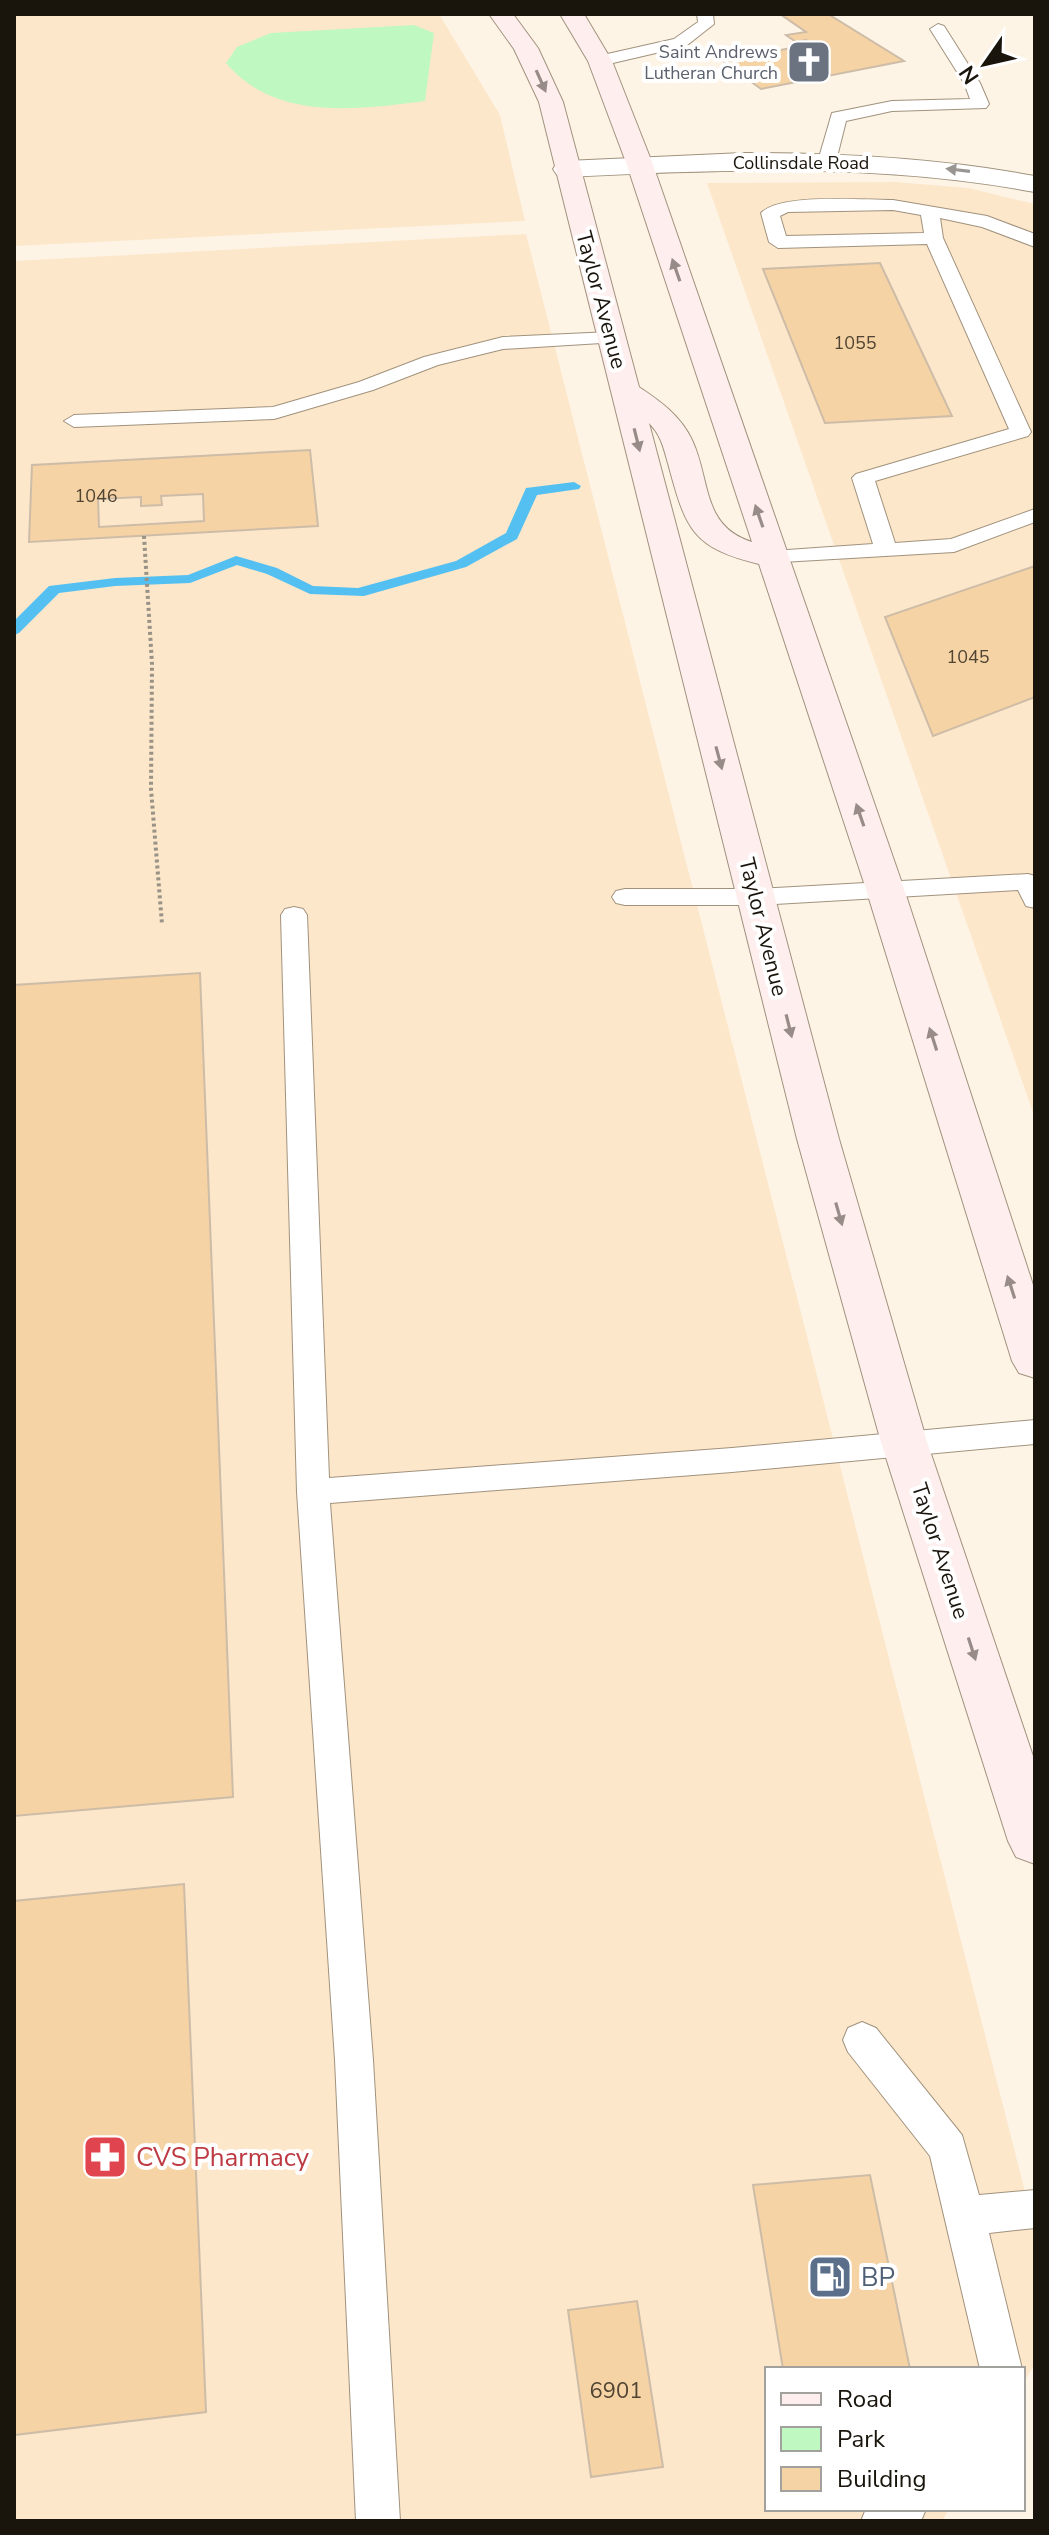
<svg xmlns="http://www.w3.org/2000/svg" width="1049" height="2535" font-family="'Nunito Sans',sans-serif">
<rect width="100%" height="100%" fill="#fef4e6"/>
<path fill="#fce7ca" d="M14,14h425l61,101 25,106 -511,25z
M896,182l72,6 67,16v914l-328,-935z
M526,234l509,1997v132l-12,21v-15h-256v140h182l-7,12h-928v-2260z"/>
<path fill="#bff8c1" d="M414,25l20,8 -9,68c-68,9 -150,20 -199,-38l11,-16 34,-14z"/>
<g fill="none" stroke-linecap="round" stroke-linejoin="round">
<path fill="#54c0f1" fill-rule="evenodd" d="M574,482l7,4 -2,3 -42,6 -20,44 -51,28 -102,29 -54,-2 -43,-20 -30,-9 -47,18 -75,3 -56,7 -40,40 -5,2v-14l35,-35 66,-8 73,-3 48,-19 41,12 36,18 45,2 98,-27 50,-28 20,-45z"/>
</g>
<path fill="#f6d3a5" stroke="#cdbca7" stroke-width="2" fill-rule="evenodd" d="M780,14h48l76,47 -143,28 -38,-28 89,-17 -6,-4 -10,2 -10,-7 20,-3z
M880,263l72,153 -127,7 -62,-154z
M310,450l8,76 -289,16 3,-77zM203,494l1,27 -105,6 -1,-28 43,-2v9l21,-1 -1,-9z
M1035,566v131l-102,39 -48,-119z
M200,973l33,824 -219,19v-831z
M184,1884l22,528 -192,23v-534z
M870,2175l40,194h-127l-30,-184z
M637,2301l26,166 -72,10 -23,-167z"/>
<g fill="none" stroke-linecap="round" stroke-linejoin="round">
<g stroke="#a1927d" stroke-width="2">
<path id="lane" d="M697,14h16l1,10 -28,22 -86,20 -8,-5 2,-4 80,-18 24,-17z
M938,24l6,2 36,57 9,21 -3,4 -94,3 -46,10 -10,40 -9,5 -6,-1 -3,-4 14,-48 60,-12 78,-2 -6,-16 -34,-54z
M893,200l94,16 48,18v13l-53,-20 -42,-9 3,20 88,194 -3,4 -153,45 20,62 56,-4 84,-30v13l-81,30 -189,11 -3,-5 11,-7 100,-7 -21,-66 4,-4 153,-45 -82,-185 -149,4 -9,-6 -8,-29c19,-20 102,-13 132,-13zM893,210l28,5 3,18 -138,3 -6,-20 8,-4z
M611,332l10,6 -3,4 -115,7 -65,16 -65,25 -99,29 -200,8 -10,-6 10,-6 199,-8 86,-25 65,-25 79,-20z
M1028,874l7,2v32l-9,-2 -8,-16 -262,15h-131l-9,-2 -4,-6 4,-6 9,-2h131z
M294,907l9,2 4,6 22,563 403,-30 303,-28v24l-303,28 -402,31 43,557 27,461h-44l-21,-461 -38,-568 -16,-577 4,-6z
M862,2022l14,6 86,107 17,60 56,-5v38l-46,5 33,136h-42l-50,-213 -82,-104 -5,-12 5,-12z
M866,2509h60l-5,12h-60z"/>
</g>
<g stroke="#a1927d" stroke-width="2">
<path id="street" d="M743,153c99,0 195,5 292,23v16c-156,-29 -311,-23 -469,-15l-9,-2 -4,-6 4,-6 9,-2z"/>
</g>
<g stroke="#a1927d" stroke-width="2">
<path id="secondary" d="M489,14h24l25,34 25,54 76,285c21,14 42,29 53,53 19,40 9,86 60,102l-125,-377 -39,-104 -28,-47h24l28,47 41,104 251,724 131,402v87l-16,-5 -7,-12 -146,-472 -107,-325c-66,-16 -73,-34 -90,-97 -5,-17 -7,-31 -20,-44l190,716 88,303 108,320v102l-19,-7 -8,-16 -127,-399 -84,-303 -258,-1037 -25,-53z"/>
</g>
<path stroke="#999286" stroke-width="4" stroke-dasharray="3 3" stroke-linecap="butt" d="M144,536l8,128 -1,125 11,135"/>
<use href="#lane" fill="#fff" fill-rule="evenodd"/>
<use href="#street" fill="#fff" fill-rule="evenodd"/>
<use href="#secondary" fill="#feeeee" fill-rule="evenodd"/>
</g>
<defs><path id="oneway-solid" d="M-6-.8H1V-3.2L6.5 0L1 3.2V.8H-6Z" transform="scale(2)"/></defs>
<g fill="#978c88">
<use href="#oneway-solid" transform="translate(541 81) rotate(66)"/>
<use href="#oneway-solid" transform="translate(676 270) rotate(-109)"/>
<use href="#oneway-solid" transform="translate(637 440) rotate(76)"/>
<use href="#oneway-solid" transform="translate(759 516) rotate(-109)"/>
<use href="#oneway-solid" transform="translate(719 758) rotate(75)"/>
<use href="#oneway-solid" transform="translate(860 815) rotate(-109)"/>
<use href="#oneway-solid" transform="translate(789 1026) rotate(76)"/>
<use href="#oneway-solid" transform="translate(933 1039) rotate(-108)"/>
<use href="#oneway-solid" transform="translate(839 1214) rotate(74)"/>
<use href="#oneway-solid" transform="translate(1011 1287) rotate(-108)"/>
<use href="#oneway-solid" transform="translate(972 1649) rotate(72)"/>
</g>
<use fill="#989592" href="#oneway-solid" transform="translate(958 170) rotate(-173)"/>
<defs>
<g id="church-square" transform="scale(2.3)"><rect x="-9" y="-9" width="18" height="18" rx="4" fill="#6b7280" stroke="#fff"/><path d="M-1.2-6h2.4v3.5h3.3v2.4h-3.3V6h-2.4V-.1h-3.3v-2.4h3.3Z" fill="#fff"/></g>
<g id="pharmacy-square" transform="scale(2.3)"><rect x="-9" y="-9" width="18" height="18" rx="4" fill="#e0444e" stroke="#fff"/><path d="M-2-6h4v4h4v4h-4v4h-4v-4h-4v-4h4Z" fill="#fff"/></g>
<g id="fuel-square" transform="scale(2.3)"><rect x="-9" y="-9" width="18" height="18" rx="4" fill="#5c6f8a" stroke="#fff"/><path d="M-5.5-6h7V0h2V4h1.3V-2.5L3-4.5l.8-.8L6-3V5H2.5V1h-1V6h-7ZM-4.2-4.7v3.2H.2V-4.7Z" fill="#fff"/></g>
</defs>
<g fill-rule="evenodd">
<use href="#church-square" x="809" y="62"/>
<use href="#pharmacy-square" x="105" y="2157"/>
<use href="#fuel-square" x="830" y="2277"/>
</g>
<g text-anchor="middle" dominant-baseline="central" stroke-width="8" stroke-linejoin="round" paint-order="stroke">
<g font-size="18" fill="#5b616d" stroke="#fff" text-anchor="end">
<text x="778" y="52">Saint Andrews<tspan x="778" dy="21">Lutheran Church</tspan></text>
</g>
<g font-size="18" fill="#19140c" stroke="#fff">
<text x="801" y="163">Collinsdale Road</text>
</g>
<g font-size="18" fill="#504432">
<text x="855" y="343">1055</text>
<text x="96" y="496">1046</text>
<text x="968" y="657">1045</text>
</g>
<g font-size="22" fill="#19140c" stroke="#fff">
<text transform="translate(601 300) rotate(75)">Taylor Avenue</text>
<text transform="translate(763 927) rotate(76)">Taylor Avenue</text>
<text transform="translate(940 1551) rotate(72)">Taylor Avenue</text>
</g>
<g font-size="22" fill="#504432">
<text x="616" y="2391">6901</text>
</g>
<g font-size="26" fill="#be3a42" stroke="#fff" text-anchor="start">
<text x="136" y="2157">CVS Pharmacy</text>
</g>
<g font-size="26" fill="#4e5e75" stroke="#fff" text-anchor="start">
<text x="861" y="2277">BP</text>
</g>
</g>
<rect width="1049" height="2535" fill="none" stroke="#19140c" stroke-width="32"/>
<rect x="765" y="2367" width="260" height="144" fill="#ffffff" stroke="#a3a19e" stroke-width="2"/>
<rect x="781" y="2393" width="40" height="12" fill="#feeeee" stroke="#a3a19e" stroke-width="2"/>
<text x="837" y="2407" font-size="24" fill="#19140c">Road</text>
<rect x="781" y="2427" width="40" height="24" fill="#bff8c1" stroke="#a3a19e" stroke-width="2"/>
<text x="837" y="2447" font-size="24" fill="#19140c">Park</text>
<rect x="781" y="2467" width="40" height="24" fill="#f6d3a5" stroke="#a3a19e" stroke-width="2"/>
<text x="837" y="2487" font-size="24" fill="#19140c">Building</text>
<g transform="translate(985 64) rotate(236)" stroke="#ffffff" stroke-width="6" paint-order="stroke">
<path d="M0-6L14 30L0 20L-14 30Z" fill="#19140c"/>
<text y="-12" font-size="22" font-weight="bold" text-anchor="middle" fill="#19140c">N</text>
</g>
</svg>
